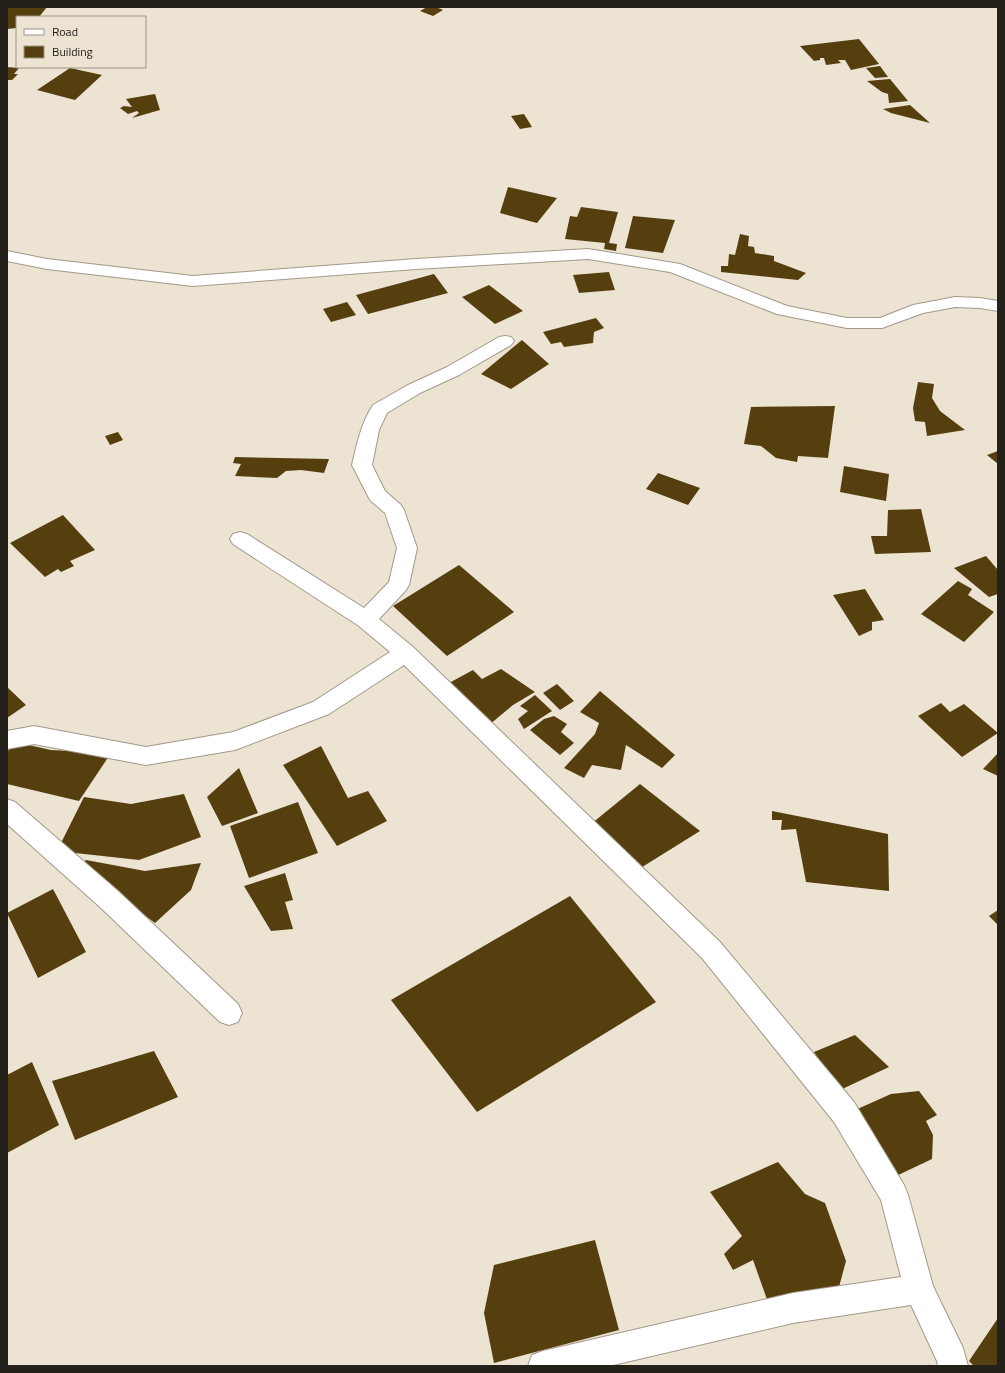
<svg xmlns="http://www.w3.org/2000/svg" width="1005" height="1373" font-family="'Titillium Web',sans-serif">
<rect width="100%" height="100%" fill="#ece3d2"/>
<path fill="#563f0f" d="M7,7h40l-8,10h-22v11l-10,1z
M427,7h9l7,3 -10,6 -13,-5z
M859,39l20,25 -28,6 -6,-10h-7l3,3 -15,2 -2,-7h-4v2l-6,1 -14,-15z
M880,66l8,11 -13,1 -9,-10z
M7,67l12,1 -5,6h4l-6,6h-5z
M70,68l32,7 -27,25 -38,-10z
M890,79l18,22 -19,2 -1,-9 -6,-2 -15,-11z
M155,94l5,16 -28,8 7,-5 -2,-2 -9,3 -8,-6 4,-2 8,1 -6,-8z
M910,105l20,18 -39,-10 -8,-4z
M524,114l8,13 -12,2 -9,-13z
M508,187l49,11 -20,25 -37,-10z
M581,207l37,5 -9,31 8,1 -1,7 -12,-2 1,-6 -40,-4 5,-23 7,1z
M633,216l42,4 -12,33 -38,-5z
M740,234l9,2 -1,10 6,1 1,6 19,3v5l32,12 -8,7 -77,-8v-6h7l1,-12 6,1z
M609,272l6,18 -36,3 -6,-18z
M434,274l14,19 -80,21 -12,-19z
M489,285l34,26 -28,13 -33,-27z
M347,302l9,13 -25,7 -8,-13z
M596,318l8,10 -10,4 -1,11 -29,4 -3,-5 -10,2 -8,-12z
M522,340l27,24 -38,25 -30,-15z
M918,382l16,2 -2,14 8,13 25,19 -38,6 -2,-14 -10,-1 -2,-13z
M835,406l-7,52 -30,-2 -1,6 -21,-4 -15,-12 -17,-2 7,-37z
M118,432l5,8 -13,5 -5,-9z
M998,451v13l-11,-9z
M235,457l94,2 -5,14 -23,-3 -15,1 -9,7 -42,-2 6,-12 -8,-1z
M844,466l45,8 -3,27 -46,-9z
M658,473l42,15 -12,17 -42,-16z
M921,509l10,43 -56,2 -4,-18h16l1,-26z
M63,515l32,35 -25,11 4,5 -13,6 -3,-3 -13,8 -35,-34z
M986,556l12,14v24l-9,3 -35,-29z
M459,565l55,47 -67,44 -54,-50z
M958,581l14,8 -4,6 26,17 -30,30 -43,-28z
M865,589l19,31 -12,2v8l-13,6 -26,-41z
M501,669l34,23 -22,13 -30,25 -45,-41 35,-19 9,9z
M557,684l17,17 -14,9 -17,-17z
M7,687l19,18 -19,13z
M600,691l75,64 -13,13 -36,-23 -5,25 -29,-5 -8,13 -20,-10 31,-34 4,-11 -19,-11z
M535,695l17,16 -28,18 -6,-10 10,-8 -8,-5z
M941,703l9,9 14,-8 34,29 -36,24 -44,-41z
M554,716l13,8 -6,8 13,11 -14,12 -30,-25 14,-11z
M15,742l36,8 60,3 -32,48 -72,-17v-32z
M321,746l27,52 20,-7 19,30 -50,25 -54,-81z
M998,753v23l-15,-7z
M239,768l19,45 -36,13 -15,-29z
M640,784l60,47 -61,38 -48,-45z
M184,794l17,43 -62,23 -82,-9 27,-54 47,7z
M298,802l20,51 -69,25 -19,-52z
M772,811l116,23 1,57 -83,-9 -10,-53 -15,1 1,-10h-10z
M86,860l59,11 56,-8 -10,27 -36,33 -76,-57z
M285,873l8,27 -8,2 8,27 -22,2 -27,-45z
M53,889l33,63 -48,26 -31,-65z
M570,896l86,106 -179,110 -86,-112z
M998,910v15l-9,-9z
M855,1035l34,32 -51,24 -24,-39z
M154,1051l24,46 -103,43 -23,-59z
M32,1062l27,63 -52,28v-78z
M919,1091l18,24 -11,6 7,14 -1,24 -38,18 -41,-66 38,-17z
M778,1162l27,32 20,9 21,58 -7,26 -70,18 -16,-45 -20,10 -9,-16 18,-18 -32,-44z
M595,1240l24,90 -125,33 -10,-50 10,-48z
M998,1318v48h-24l-5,-5z"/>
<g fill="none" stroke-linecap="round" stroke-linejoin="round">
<g stroke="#a2998a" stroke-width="2">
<path id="minor" d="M588,249l92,15 107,42 60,12h33l33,-13 42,-8 25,1 18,3v10l-18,-3 -25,-1 -32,6 -41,15h-35l-70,-14 -107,-42 -82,-13 -172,10 -223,17 -146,-17 -40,-8v-10l40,8 146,17 223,-17z
M505,336l6,1 3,4 -3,4 -52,30 -39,18 -33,20 -8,17 -7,35 13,26 16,14 3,5 13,38 -8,37 -3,5 -27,29 34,28 307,295 134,160 50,83 4,10 25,91 30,62 5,18h-30l-1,-5 -26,-56 -118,18 -184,43h-81l4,-11 11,-4 250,-58 108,-16 -20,-77 -47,-78 -132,-164 -298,-293 -75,49 -94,36 -89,15 -112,-21 -27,5v-18l27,-5 112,21 87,-15 80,-30 77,-50 -31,-26 -126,-82 -3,-5 3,-5 7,-2 7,2 117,74 25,-26 8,-34 -12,-35 -15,-13 -18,-35c5,-21 9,-42 21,-60l35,-20 39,-18 52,-30z
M7,799l8,3 103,89 120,113 4,9 -4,9 -9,3 -9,-3 -120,-115 -93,-83z"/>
</g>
<use href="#minor" fill="#fff" fill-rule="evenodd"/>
</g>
<rect width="1005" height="1373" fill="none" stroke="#24211b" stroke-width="16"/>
<rect x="16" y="16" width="130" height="52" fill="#ece3d2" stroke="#9c9589"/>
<rect x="24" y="29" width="20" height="6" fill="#ffffff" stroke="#9c9589"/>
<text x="52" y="36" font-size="12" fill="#24211b">Road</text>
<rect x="24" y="46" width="20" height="12" fill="#563f0f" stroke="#9c9589"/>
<text x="52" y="56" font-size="12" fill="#24211b">Building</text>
</svg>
